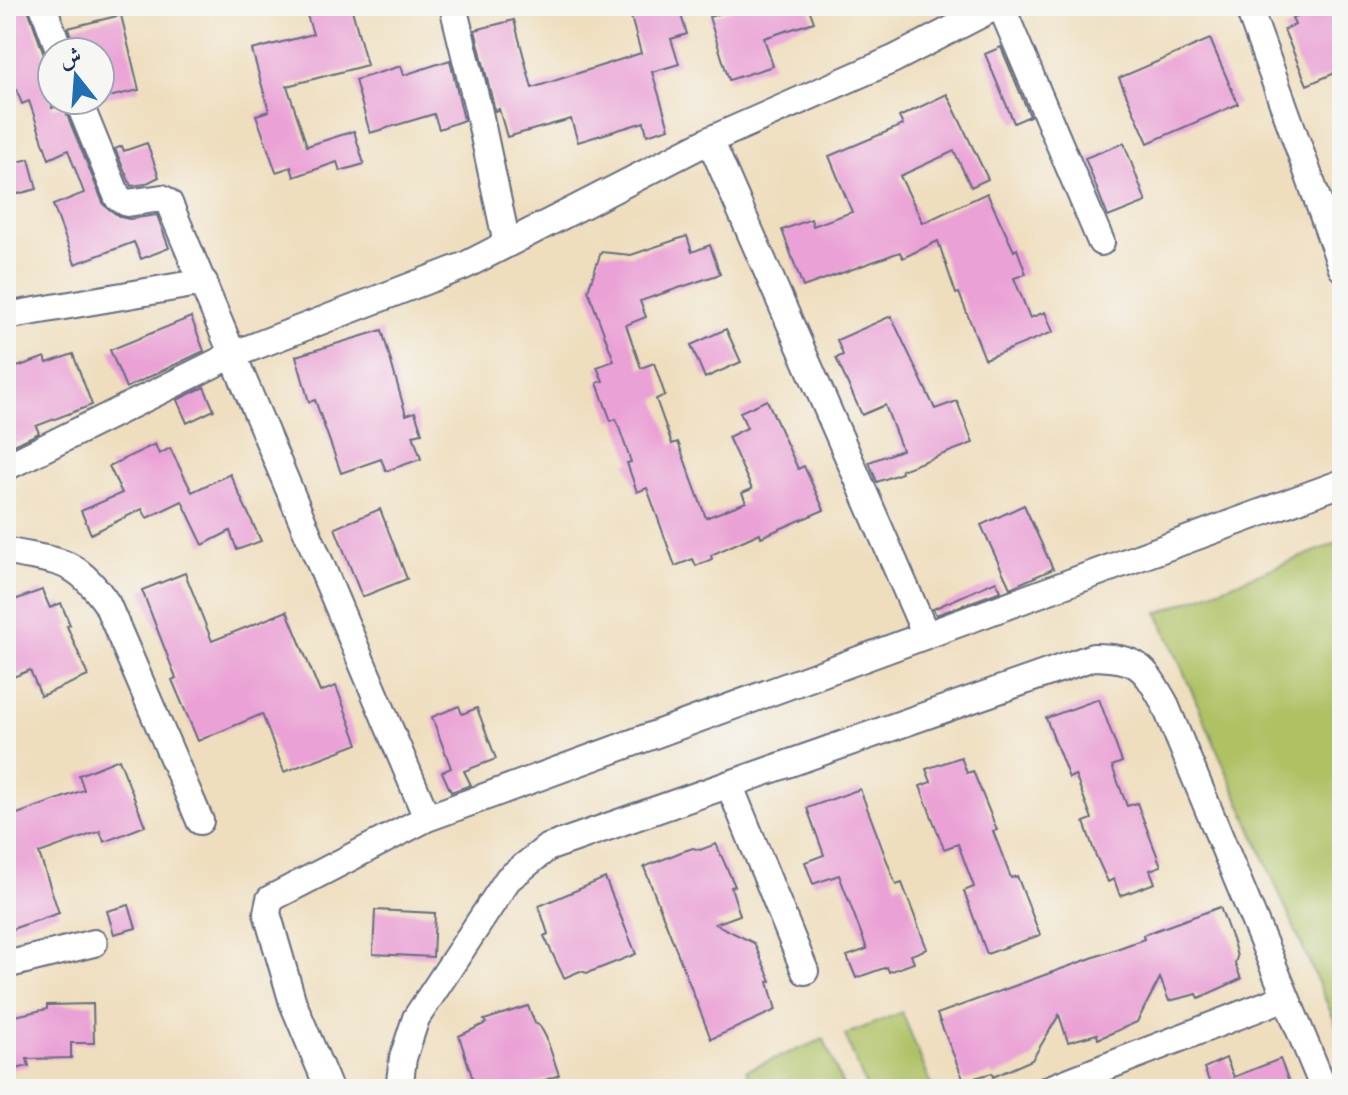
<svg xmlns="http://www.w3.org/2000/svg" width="1348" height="1095" font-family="Vollkorn,Amiri,serif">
<rect width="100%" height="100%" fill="#f6f6f2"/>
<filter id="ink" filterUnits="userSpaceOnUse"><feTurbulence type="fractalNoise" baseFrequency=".0125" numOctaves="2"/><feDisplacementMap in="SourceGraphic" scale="16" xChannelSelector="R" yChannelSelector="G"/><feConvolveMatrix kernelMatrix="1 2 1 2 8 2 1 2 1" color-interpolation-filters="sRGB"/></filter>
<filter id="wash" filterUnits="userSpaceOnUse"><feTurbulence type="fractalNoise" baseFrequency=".006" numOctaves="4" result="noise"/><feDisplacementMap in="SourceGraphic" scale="32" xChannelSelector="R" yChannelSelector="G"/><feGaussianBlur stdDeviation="1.8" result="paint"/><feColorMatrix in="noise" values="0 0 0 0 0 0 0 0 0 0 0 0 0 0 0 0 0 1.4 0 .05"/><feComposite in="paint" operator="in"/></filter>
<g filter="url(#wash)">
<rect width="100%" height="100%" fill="#efdebe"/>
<path fill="#aec164" stroke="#647861" stroke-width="2" d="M1342,541v497l-184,-425z
M902,1012l31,77h-66l-22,-54z
M824,1039l20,50h-90l-8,-19z"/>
<g id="blocks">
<path fill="#eaa1d5" d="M6,6h21l18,52 7,7v43l11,-3 41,100 16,12 9,2 28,-4 12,33 -28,11 -7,-17 -59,22 -22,-59 31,-12 -16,-43 -19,9 -20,-58 -7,3 -16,-42z
M304,6h47l16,59 -80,21 20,60 47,-15 10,33 -24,7 -3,-9 -43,15 -3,-10 -15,5 -20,-57 13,-4 -17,-61 61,-16z
M628,6h50l9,28 -16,5 8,25 -27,8 17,56 -22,7 -3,-13 -66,20 -7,-23 -64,18 -8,-28 -4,2 -20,-81 39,-10 18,68 109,-35z
M742,6h66l6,16 -50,16 9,28 -44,14 -20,-63z
M1321,6h11l10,24v40l-35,15 -23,-55 11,-5 -3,-7z
M121,15l18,75 -39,9v-47h-24l-8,-24z
M1210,39l28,65 -90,39 -29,-65z
M1001,47l29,69 -16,7 -29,-69z
M450,60l14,60 -25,9 -5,-15 -64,19 -15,-53 46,-14 3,9z
M947,94l41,85 -17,8 -17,-36 -54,25 23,47 64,-30 27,58 3,-2 9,25 -12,4 16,40 15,-6 8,20 -68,27 -26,-66 -3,1 -18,-53 -35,17 -3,-6 -97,35 -21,-57 29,-11 2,7 39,-14 -23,-56 74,-31 -4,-8z
M147,143l12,34 -14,7 -14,2 -16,-37 7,-3 2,5z
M1124,143l22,59 -38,15 -23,-59z
M29,159l8,30 -31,8v-32z
M687,236l5,16 18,-7 10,29 -80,27 6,16 -20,8 15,43 13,-5 11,32 -9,4 16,45 6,-2 28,76 40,-16 -4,-9 10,-4 -24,-52 19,-9 -7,-16 27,-12 31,69 6,-3 20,44 -63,27 -1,-4 -49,22 1,4 -16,7 -3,-7 -18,7 -28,-78 -10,4 -10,-29 4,-1 -15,-43 -5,2 -14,-38 6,-2 -6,-14 17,-6 -26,-71 13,-38 30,3z
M891,316l44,93 22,-8 16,42 -72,27 1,3 -25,9 -8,-20 33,-12 -17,-45 -23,10 -26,-57 7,-3 -6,-15z
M191,317l13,34 -78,37 -16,-38z
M726,329l15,33 -36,16 -14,-33z
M382,330l24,85 9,-3 7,21 -9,2 8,24 -35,12 -5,-12 -40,14 -26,-73 -6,2 -13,-46z
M73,354l19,51 -56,21 3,7 -33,16v-78l39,-14 2,6z
M204,387l10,23 -27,13 -10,-23z
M155,444l4,10 11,-6 22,44 38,-18 31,67 -24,9 -7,-19 -27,14 -21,-44 -35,17 -5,-9 -51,25 -10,-23 41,-18 -13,-27z
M1024,505l29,64 -43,19 -29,-63z
M380,509l27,70 -45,18 -27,-69z
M185,573l27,68 75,-30 33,81 16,-6 22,58 -74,28 -22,-58 -64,27 -26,-61 4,-2 -34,-88z
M996,581l5,10 -65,24 -3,-6z
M42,590l8,18 11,-5 9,22 -3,1 21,50 -47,20 -11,-26 -24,10v-77z
M1099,699l23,63 -10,4 15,40 10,-3 24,63 -11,4 5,13 -35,13 -6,-17 -6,3 -12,-26 -12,-34 8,-3 -17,-44 -6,3 -23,-60z
M459,706l3,8 15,-6 19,51 -32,12 7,14 -20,7 -9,-20 9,-4 -19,-51z
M961,757l6,16 6,-2 24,59 -4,1 18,47 6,-2 23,59 -53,19 -23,-63 10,-4 -16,-43 -14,5 -24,-63 11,-4 -5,-13z
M119,759l26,67 -41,16 -4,-11 -61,22 20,60 -53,18v-113l78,-28 -5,-15z
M860,789l36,96 6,-2 25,66 -16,6 3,8 -25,9 -2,-5 -31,11 -9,-22 20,-7 -28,-74 -26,9 -8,-22 19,-7 -17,-47z
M716,844l19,42 -4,1 9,28 -25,9 39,19 17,38 -3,1 8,28 -65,29 -67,-172 37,-15 12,-4 7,2z
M605,878l31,76 -38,15 -11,4 -7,-2 -16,7 -20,-42 4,-2 -9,-28z
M129,905l7,23 -22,6 -7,-23z
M1220,907l14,38 3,12 -2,6 6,16 -42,19 -2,-4 -28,7 -9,-23 -23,44 -39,17 -1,-5 -29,8 -9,-27 -27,45 -39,17 -1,-4 -28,8 -27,-67 207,-75 -1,-4z
M375,910l60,3 -2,44 -60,-3z
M93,1004l1,39h-23v15l-44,1 2,7 -23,5v-53l41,-9v-4z
M528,1006l7,17 5,3 6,11 13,38 -38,14h-45l-17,-53 27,-13 -2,-3z
M1226,1058l8,19 46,-18 12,30h-85l4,-3 -7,-18z"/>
</g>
</g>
<g filter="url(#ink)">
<use href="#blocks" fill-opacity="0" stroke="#656c80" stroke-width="2"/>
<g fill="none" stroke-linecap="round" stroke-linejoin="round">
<g stroke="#656c80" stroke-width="30">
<path id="minor" d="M43,6l17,46
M453,6l25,102 29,136
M1001,6l100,236
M1248,6l94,262
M78,100l40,98 9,5 35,-5 7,5 258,615
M710,140l216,495
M6,316l198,-34
M6,467l226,-112 232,-89 246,-126 184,-81 103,-53
M6,551c52,12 68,5 101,53l93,217
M729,784l76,187
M6,965l88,-22
M329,1089l-36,-86 -26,-90 3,-14 157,-81 915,-335
M399,1089l4,-31 13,-40 92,-139 39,-31 546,-191c45,1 50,8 71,45l160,387
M1049,1089l237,-92"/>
</g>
<use href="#minor" stroke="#fff" stroke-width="26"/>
</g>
</g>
<rect width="1348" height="1095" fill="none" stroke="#f6f6f2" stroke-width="32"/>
<g transform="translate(76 76) rotate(343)"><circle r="38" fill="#f6f6f2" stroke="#9ea6b7" stroke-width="2"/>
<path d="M0-6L14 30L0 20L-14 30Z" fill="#1f6fb2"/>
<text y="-12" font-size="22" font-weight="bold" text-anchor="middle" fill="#1b2f5e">ش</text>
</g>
</svg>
